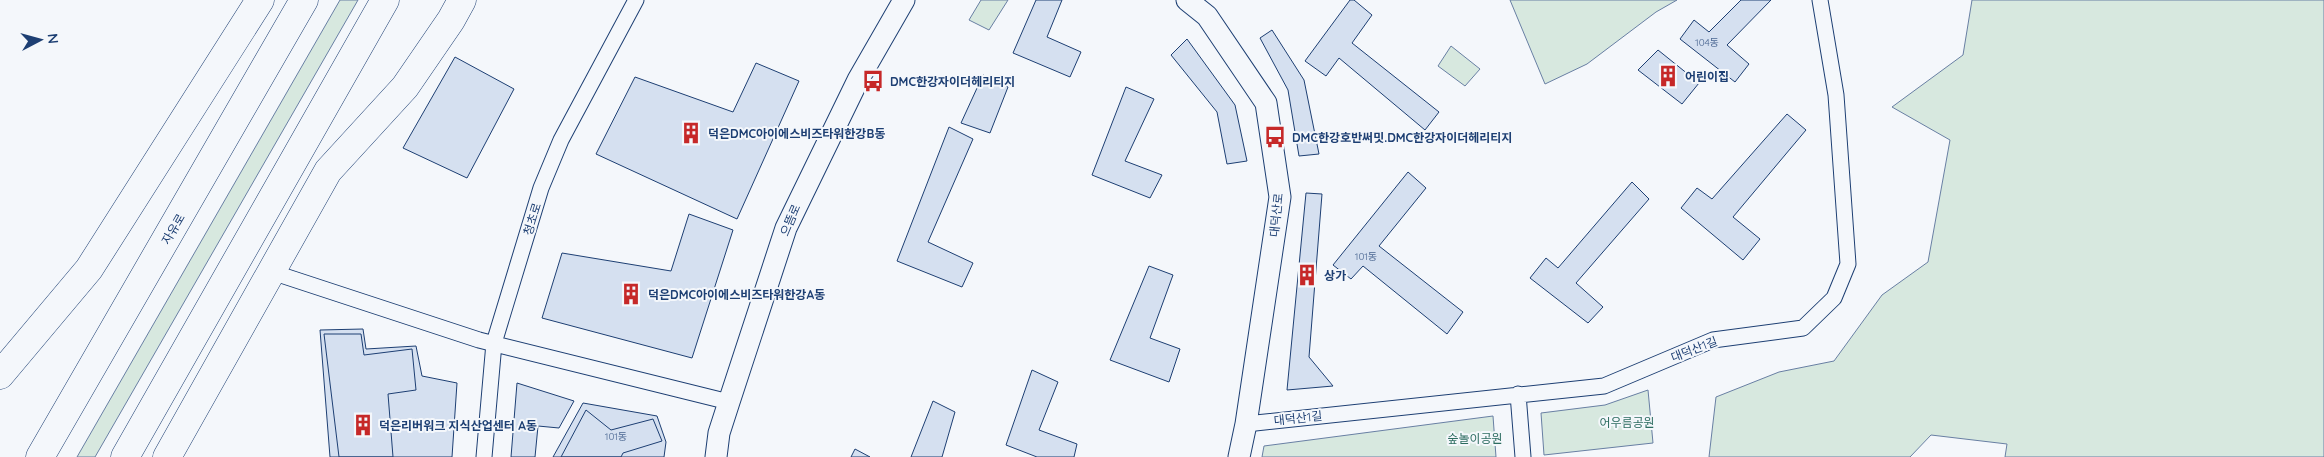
<svg xmlns="http://www.w3.org/2000/svg" width="2324" height="457" font-family="Quicksand,'Noto Sans KR',sans-serif">
<rect width="100%" height="100%" fill="#f4f7fb"/>
<path fill="#d7e8df" stroke="#687fa3" d="M340,0h18l-263,457h-18z
M981,0h27l-19,30 -20,-10z
M1510,0h167l-21,12 -69,52 -42,20z
M1972,0h352v457h-319l2,-13 -76,-9 -21,22h-201l7,-60 63,-25 55,-11 48,-66 46,-33 22,-122 -58,-33 71,-52z
M1451,46l29,23 -15,17 -27,-20z
M1648,390l5,53 -109,12 -3,-42 64,-8z
M1493,416l3,41h-234l2,-11z"/>
<path fill="#d5e0f0" stroke="#1d3f73" d="M1036,0h26l-15,37 34,15 -11,25 -57,-24z
M1350,0h4l18,15 -20,28 87,69 -14,18 -86,-72 -13,18 -21,-15z
M1741,0h30l-44,45 22,19 -14,18 -55,-43 14,-19 15,12z
M1272,30l32,50 15,74 -20,2 -11,-66 -28,-52z
M1187,39l48,66 12,56 -20,3 -10,-52 -46,-57z
M1658,50l41,33 -17,21 -44,-34z
M455,57l59,32 -47,89 -64,-30z
M756,63l43,18 -62,138 -141,-65 39,-77 98,35z
M983,75l25,12 -18,46 -29,-10z
M1126,87l28,12 -29,62 37,14 -12,23 -58,-23z
M1787,114l19,16 -73,87 27,22 -17,21 -62,-52 16,-20 15,11z
M949,127l24,12 -45,103 45,21 -11,24 -65,-26z
M1408,172l18,16 -47,58 84,66 -16,22 -84,-68 -12,13 -18,-14z
M1632,182l17,17 -73,84 27,24 -15,16 -58,-45 16,-20 12,10z
M1306,193l16,1 -13,163 24,29 -46,4z
M689,214l44,16 -41,128 -150,-40 20,-65 109,18z
M1149,266l24,9 -23,63 30,11 -11,33 -59,-22z
M363,329l3,20 50,-3 6,30 35,7 -5,74h-122l-10,-127z
M324,334h37l3,21 48,-6 4,41 -28,4 5,63h-54z
M1032,370l26,12 -19,48 38,14 -3,13h-37l-31,-12z
M517,383l57,18 -15,27 -21,-2 -3,31h-24z
M933,401l22,11 -13,45h-31z
M583,403l74,13 9,26 -2,15h-111z
M586,410l25,20 42,-11 9,22 -39,12 -2,4h-60z
M855,449l15,8h-19z"/>
<g fill="none" stroke-linecap="round" stroke-linejoin="round">
<g stroke="#1d3f73" stroke-width="17">
<path id="street" d="M281,275l198,65 250,62
M1518,394l5,63
M1246,424l358,-38 109,-46 90,-12 31,-30 14,-34 -12,-169 -16,-95
M484,457l10,-114 47,-155 20,-48 75,-140"/>
</g>
<g stroke="#1d3f73" stroke-width="23">
<path id="secondary" d="M1187,0l20,16 59,87 14,94 -34,227 -7,33
M716,457l3,-24 10,-31 57,-174 72,-148 46,-80"/>
</g>
<g stroke="#1d3f73" stroke-width="29">
<path id="highway" d="M0,375l89,-106 171,-269
M40,457l264,-457
M125,457l260,-457
M167,457l161,-286 77,-84 46,-67 11,-20"/>
</g>
<use href="#street" stroke="#f4f7fb" stroke-width="15"/>
<use href="#secondary" stroke="#f4f7fb" stroke-width="21"/>
<use href="#highway" stroke="#f4f7fb" stroke-width="28"/>
</g>
<defs>
<g id="building-bare" transform="scale(1.725)"><path d="M-4-6H4V6H1V3H-1V6H-4ZM-2.5-4.3h1.7v1.8h-1.7ZM.8-4.3h1.7v1.8H.8ZM-2.5-1h1.7V.8h-1.7ZM.8-1h1.7V.8H.8Z" fill="#c62828" stroke="#f4f7fb" stroke-width="2.5" paint-order="stroke"/></g>
<g id="bus-bare" transform="scale(1.725)"><path d="M-5-6H5V4H4V6H2V4H-2V6H-4V4H-5ZM-3.5-4V0h7V-4ZM-3.5 1.2v1.5H-2V1.2ZM2 1.2v1.5H3.5V1.2Z" fill="#c62828" stroke="#f4f7fb" stroke-width="2.5" paint-order="stroke"/></g>
</defs>
<g fill-rule="evenodd">
<use href="#building-bare" x="1668" y="76"/>
<use href="#bus-bare" x="873" y="81"/>
<use href="#building-bare" x="691" y="133"/>
<use href="#bus-bare" x="1275" y="137"/>
<use href="#building-bare" x="1307" y="275"/>
<use href="#building-bare" x="631" y="294"/>
<use href="#building-bare" x="363" y="425"/>
</g>
<g text-anchor="middle" dominant-baseline="central" stroke-width="4" stroke-linejoin="round" paint-order="stroke">
<g font-size="10" fill="#4b6792">
<text x="1707" y="42">104동</text>
<text x="1366" y="256">101동</text>
<text x="616" y="436">101동</text>
</g>
<g font-size="12" font-weight="bold" fill="#1d3f73" stroke="#f4f7fb" text-anchor="start">
<text x="1685" y="76">어린이집</text>
<text x="890" y="81">DMC한강자이더헤리티지</text>
<text x="708" y="133">덕은DMC아이에스비즈타워한강B동</text>
<text x="1292" y="137">DMC한강호반써밋.DMC한강자이더헤리티지</text>
<text x="1324" y="275">상가</text>
<text x="648" y="294">덕은DMC아이에스비즈타워한강A동</text>
<text x="379" y="425">덕은리버워크 지식산업센터 A동</text>
</g>
<g font-size="12" fill="#1d3f73" stroke="#f4f7fb">
<text transform="translate(1276 215) rotate(-84)">대덕산로</text>
<text transform="translate(532 219) rotate(-73)">청초로</text>
<text transform="translate(790 220) rotate(-67)">으뜸로</text>
<text transform="translate(173 229) rotate(-60)">자유로</text>
<text transform="translate(1694 349) rotate(-21)">대덕산1길</text>
<text transform="translate(1298 418) rotate(-6)">대덕산1길</text>
</g>
<g font-size="12" fill="#2c6c60" stroke="#f4f7fb">
<text x="1627" y="422">어우름공원</text>
<text x="1475" y="438">숲놀이공원</text>
</g>
</g>
<g transform="translate(40 40) rotate(84)" stroke="#f4f7fb" stroke-width="4" paint-order="stroke">
<path d="M0-4L9 19L0 12L-9 19Z" fill="#1d3f73"/>
<text y="-8" font-size="14" font-weight="bold" text-anchor="middle" fill="#1d3f73">N</text>
</g>
</svg>
